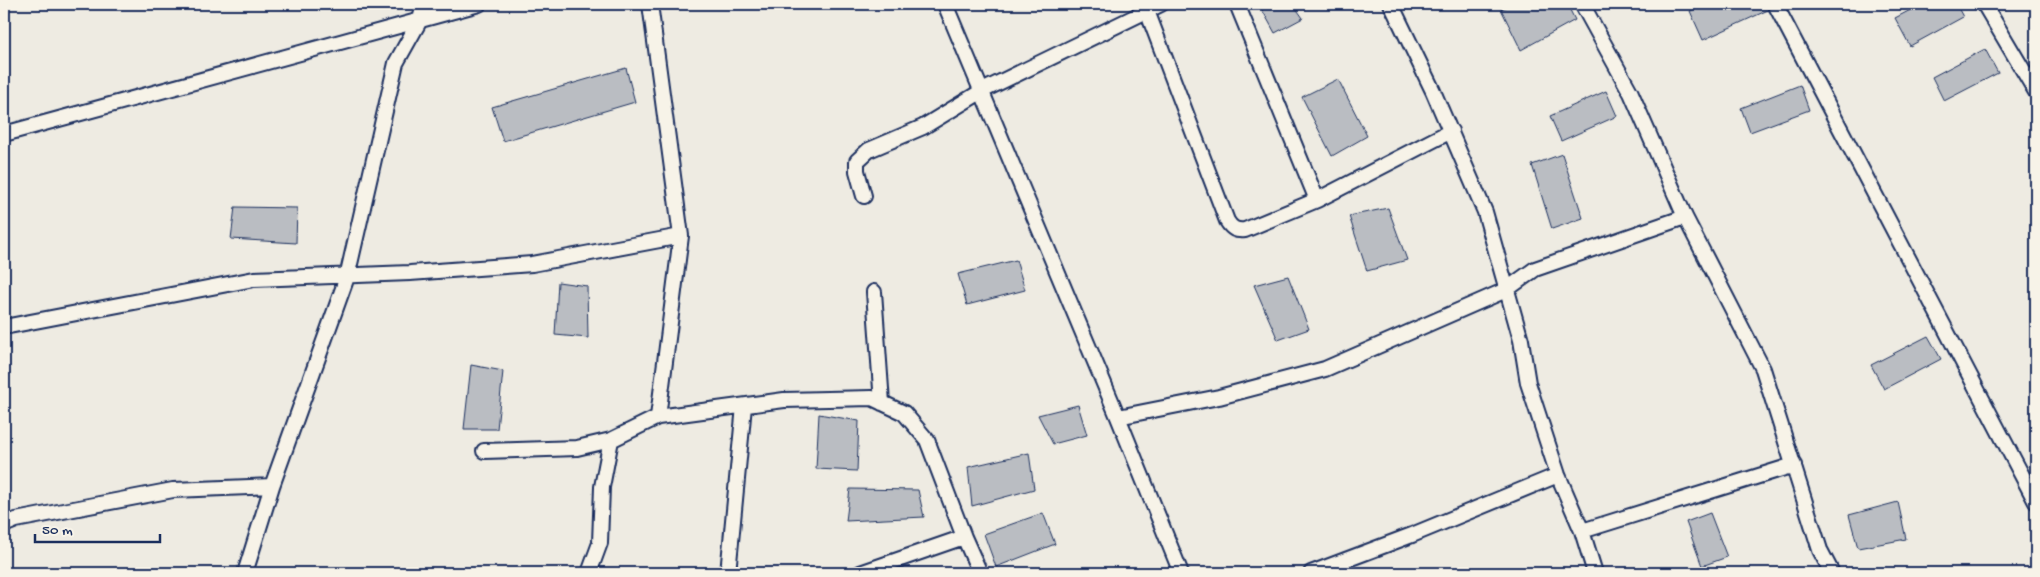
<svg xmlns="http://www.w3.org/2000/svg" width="2040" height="577" font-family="'Gochi Hand',sans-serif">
<rect width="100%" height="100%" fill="#eeebe2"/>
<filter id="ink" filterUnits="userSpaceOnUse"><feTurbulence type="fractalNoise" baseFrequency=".02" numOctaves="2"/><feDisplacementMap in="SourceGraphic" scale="10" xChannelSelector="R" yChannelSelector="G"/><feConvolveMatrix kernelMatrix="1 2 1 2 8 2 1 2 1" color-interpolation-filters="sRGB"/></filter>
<g filter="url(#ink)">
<path fill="#babdc2" stroke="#1b2f5e" d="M1259,4h34l10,14 -28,15z
M1513,4h54l8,16 -54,30 -20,-41z
M1707,4h59l2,6 -65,30 -13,-29z
M1922,4h34l7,13 -53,29 -15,-28z
M1985,49l13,24 -54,28 -12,-24z
M626,68l9,34 -132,39 -11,-34z
M1338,79l29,57 -35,20 -30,-59z
M1800,85l9,25 -59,22 -9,-24z
M1606,91l11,25 -56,25 -11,-25z
M1562,154l21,64 -31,11 -20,-64z
M235,207l62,1 -1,35 -65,-4z
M1388,208l19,52 -40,11 -18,-55z
M1016,260l9,30 -58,15 -9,-31z
M1288,276l21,53 -31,11 -24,-55z
M558,282l29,4 1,52 -33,-3z
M1928,336l13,23 -57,30 -13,-24z
M471,365l32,6 -6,58h-33z
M1078,405l9,30 -34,9 -15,-29z
M819,414l40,7 -2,50 -41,-2z
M1029,453l5,36 -62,17 -4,-39z
M850,489l68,1 6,27 -78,4z
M1898,502l8,37 -48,9 -9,-33z
M1043,513l12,31 -59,23 -12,-33z
M1710,513l17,44 -25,9 -16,-44z"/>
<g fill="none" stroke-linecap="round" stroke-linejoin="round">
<g stroke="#1b2f5e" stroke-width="18">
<path id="street" d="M945,4l173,413 63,156
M1237,4l80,196
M1391,4l42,87 52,121 36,128 7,43 30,92 24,56 13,42
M1582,4l49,89 54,124 78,152 57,181 12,23
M1775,4l261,498
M1984,4l52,88
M1147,11l80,210c5,8 9,10 18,9l72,-30 134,-69
M4,134l475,-130
M864,196l-7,-25v-10l12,-11 54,-23 59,-36 179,-87
M874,292l8,111
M4,327l250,-48 156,-6 122,-9 149,-28 -31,-232
M658,417l23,-181
M1118,417l101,-20 106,-28 181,-79 29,-21 150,-52
M484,451l93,-3 34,-8 47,-23 126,-17 88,-2 32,15 23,27 37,97
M4,525l12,-5 157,-30 99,-4
M1582,531l212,-66
M245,573l27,-87 75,-209 49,-214 24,-43 4,-16
M589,573l11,-30 2,-56 9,-47
M728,573l16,-167
M860,573l104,-36 16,36
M1311,573l101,-38 146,-60"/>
</g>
<use href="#street" stroke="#f7f3e8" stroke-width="14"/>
</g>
</g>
<rect width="2040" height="577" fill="none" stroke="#f7f3e8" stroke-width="20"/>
<rect x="10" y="10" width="2020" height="557" fill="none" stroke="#1b2f5e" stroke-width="2" filter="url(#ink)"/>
<path d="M35 534v8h125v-8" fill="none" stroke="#1b2f5e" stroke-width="2.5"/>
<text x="42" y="534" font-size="15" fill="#1b2f5e" stroke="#f7f3e8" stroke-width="4" paint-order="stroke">50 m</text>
</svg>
